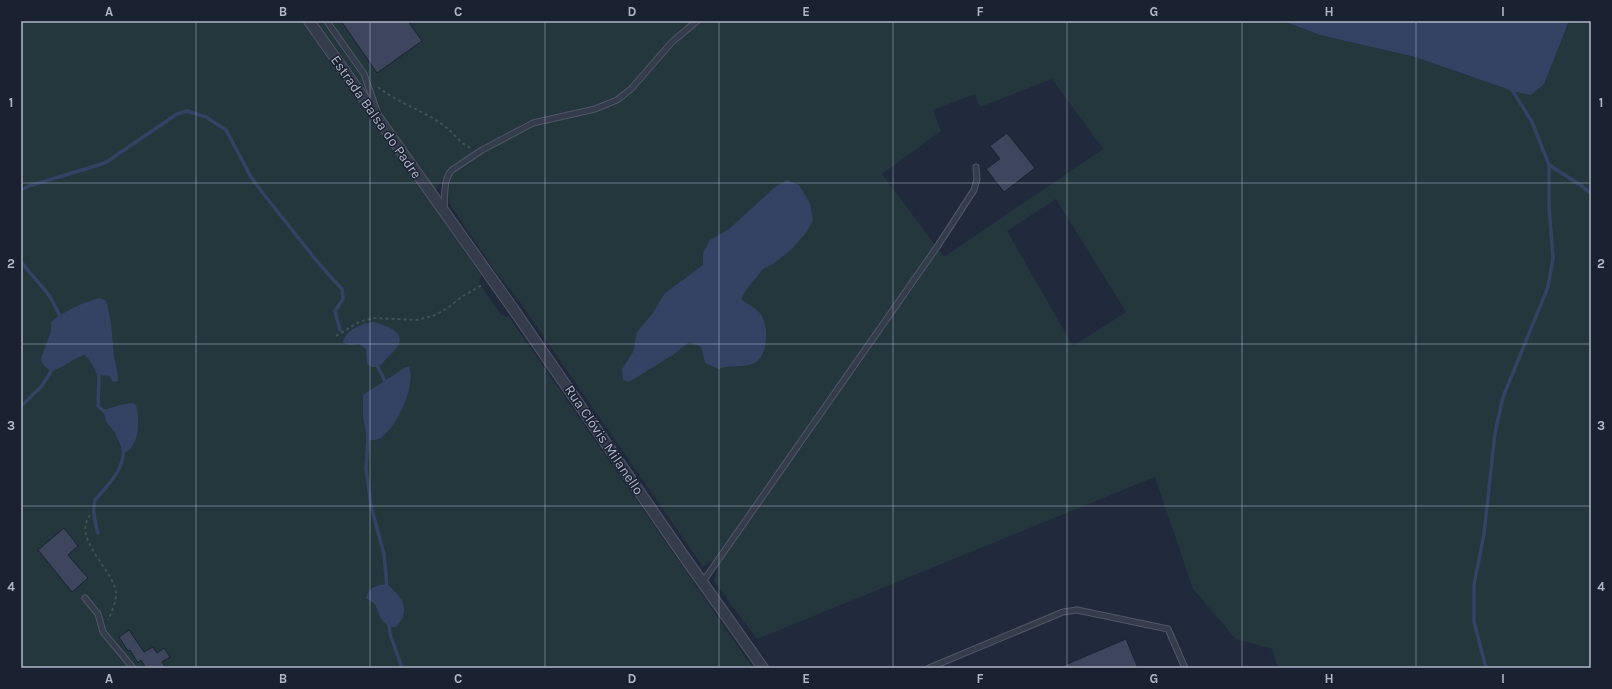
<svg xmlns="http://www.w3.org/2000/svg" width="1612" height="689" font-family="Karla,sans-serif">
<rect width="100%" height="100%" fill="#212a3c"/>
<path fill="#23373d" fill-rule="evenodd" d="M21,21h283l177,254 -2,8 22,32 8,2 244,351h-732z
M313,21h970l37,14 95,22 60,21 92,-49 2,-8h22v647h-313l-6,-19 -36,-10 -43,-50 -38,-112 -398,162 -43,-58 4,-14 -7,-6 -8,6 -186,-269 -22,-27 -44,-65c-4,-9 -3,-16 0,-26l-6,-4 -10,15 -49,-68 -9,-24 -7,1zM1052,79l51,70 -159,108 -62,-83 59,-43 -8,-21 42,-16 5,13zM1056,199l70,113 -53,34 -66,-115z"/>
<path fill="#344364" d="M1283,21h286l-25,63 -13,11 -18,-4 -98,-34 -95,-22z
M787,180l12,5 11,18 3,18 -8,13 -13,15 -19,15 -10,5 -17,21 -5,9c6,5 13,8 18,13 11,12 10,46 -7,52 -11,4 -22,0 -33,5l-14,-6 -4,-16 -12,-5 -15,12 -45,28 -6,-2 -1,-11 11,-17 4,-20 15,-18 13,-21 38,-28v-12l7,-13 19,-11 45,-41z
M100,298l6,3c6,18 6,37 8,56 2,8 4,15 4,24l-5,1 -4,-6 -10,-1c-6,-6 -8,-16 -15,-20 -12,4 -21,13 -33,16 -6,-4 -9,-6 -10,-13l10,-27v-9c13,-11 32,-20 49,-24z
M374,322c24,7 37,15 13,36 -3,3 -7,9 -12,9 -4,1 -5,-1 -8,-3l-1,-15 -7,-5 -10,1 -6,-3c3,-12 19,-19 31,-20z
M406,367h3c8,17 -14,67 -33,73 -3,0 -7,0 -9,0l-4,-24v-21z
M133,403l3,2c4,14 4,42 -12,48l-9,-20 -9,-12 -3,-11 21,-6z
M387,584c15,13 25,25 9,43h-7l-8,-8 -6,-15 -9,-6c3,-11 11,-13 21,-14z"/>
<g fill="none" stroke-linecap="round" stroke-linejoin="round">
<path stroke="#344364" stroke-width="3.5" d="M1549,165l33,21 9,8
M21,190l8,-4 76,-23 72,-49 10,-3 19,6 20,13 25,47 11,15 58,73 22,24 1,10 -8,12 5,19
M21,262l28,33 12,23
M376,363l9,18 -1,3
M97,371l2,4 -1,31 8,7
M21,406l20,-19 13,-20
M368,436l-2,33 5,37 13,48 3,33
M98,533c-3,-11 -6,-22 -3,-33 11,-13 31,-32 28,-51
M389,623l1,11 12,34
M1486,668l-12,-46v-37l10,-51 11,-101 8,-36 45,-110 5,-29 -4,-52v-41l-17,-43 -21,-34"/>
</g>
<path fill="#3d465c" stroke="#1c2333" d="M341,21h67l14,20 -45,32z
M1007,133l28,35 -31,24 -18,-23 14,-10 -10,-13z
M64,528l14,18 -10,9 20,23 -16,14 -34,-42z
M129,630l15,22 9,-5 4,6 7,-5 6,9 -8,5 4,6h-20l-5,-8 -3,3 -8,-13 -2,1 -9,-14z
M1126,639l12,29h-80z"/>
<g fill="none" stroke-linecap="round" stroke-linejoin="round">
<g stroke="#505767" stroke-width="7">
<path id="lane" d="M328,23l36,51 13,37
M444,210c1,-13 -1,-31 8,-40l30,-20 51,-27 62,-14 22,-9 14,-11 41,-47 25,-21
M702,583l235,-336 37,-57 3,-11 -1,-12
M85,598l13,16 5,18 30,36
M929,668l134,-56 14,-2 91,19 17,39"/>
</g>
<g stroke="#505767" stroke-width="12">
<path id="street" d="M309,21l200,282 174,252 80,113"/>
</g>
<path stroke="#3e5357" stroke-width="2" stroke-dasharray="3 3" stroke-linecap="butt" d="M378,87c21,17 48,24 69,41 8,7 14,16 24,20
M336,336l23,-14 14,-4 44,2 19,-5 13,-8 14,-11 21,-12
M90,515c-18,25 23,53 26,78 0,9 -4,19 -8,27"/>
<use href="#lane" stroke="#353c4c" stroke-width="5"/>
<use href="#street" stroke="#353c4c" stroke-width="10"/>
</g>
<path fill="none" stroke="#b0b7c8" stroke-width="1" stroke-opacity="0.55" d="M196,21v647M370,21v647M545,21v647M719,21v647M893,21v647M1067,21v647M1242,21v647M1416,21v647M21,183h1570M21,344h1570M21,506h1570"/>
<g text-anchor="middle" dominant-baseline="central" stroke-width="3" stroke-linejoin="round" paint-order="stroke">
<g font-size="14" fill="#b0b7c8" stroke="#1a2131">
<text transform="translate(376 117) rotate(55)">Estrada Balsa do Padre</text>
<text transform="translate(604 440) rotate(56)">Rua Clóvis Milanello</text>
</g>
</g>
<rect width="1612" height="689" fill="none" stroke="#1a2131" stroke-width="44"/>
<rect x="22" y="22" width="1568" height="645" fill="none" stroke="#b0b7c8" stroke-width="1.5"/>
<g font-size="13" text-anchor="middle" font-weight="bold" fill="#b0b7c8">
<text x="109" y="16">A</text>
<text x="283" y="16">B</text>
<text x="458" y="16">C</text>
<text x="632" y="16">D</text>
<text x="806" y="16">E</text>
<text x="980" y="16">F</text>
<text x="1154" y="16">G</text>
<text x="1329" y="16">H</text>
<text x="1503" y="16">I</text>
<text x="11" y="107">1</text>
<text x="1601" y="107">1</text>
<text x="11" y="268">2</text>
<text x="1601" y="268">2</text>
<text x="11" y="430">3</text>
<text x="1601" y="430">3</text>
<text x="11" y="591">4</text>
<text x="1601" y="591">4</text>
<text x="109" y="683">A</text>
<text x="283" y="683">B</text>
<text x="458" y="683">C</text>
<text x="632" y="683">D</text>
<text x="806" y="683">E</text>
<text x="980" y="683">F</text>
<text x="1154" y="683">G</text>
<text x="1329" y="683">H</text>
<text x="1503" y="683">I</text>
</g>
</svg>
